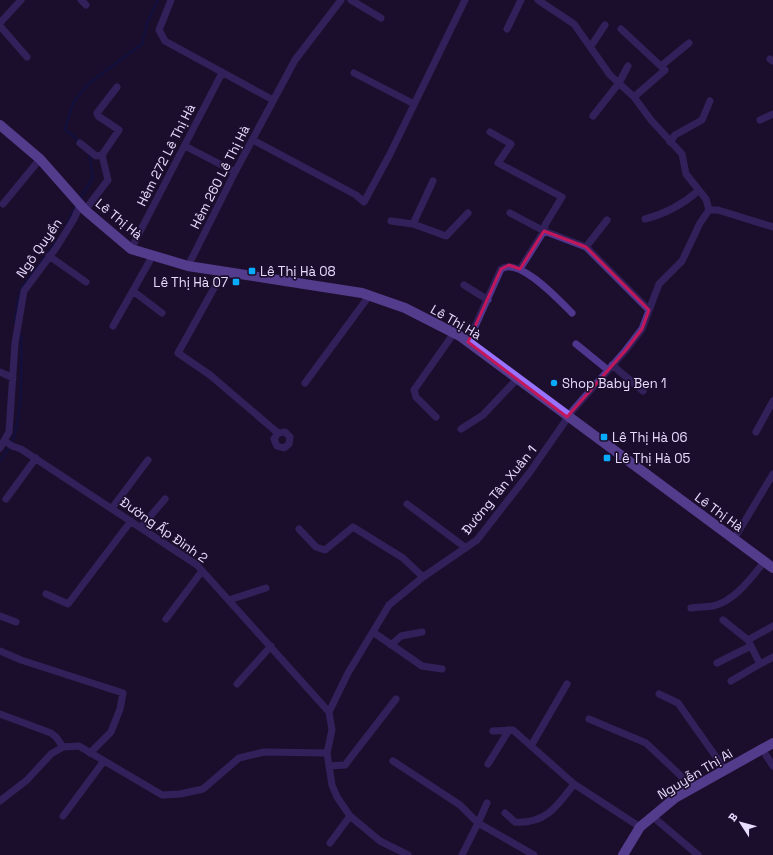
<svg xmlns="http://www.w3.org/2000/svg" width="773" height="855" font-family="'Space Grotesk',sans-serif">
<rect width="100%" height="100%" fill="#1c0f2e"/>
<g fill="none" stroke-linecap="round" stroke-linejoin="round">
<path stroke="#07104f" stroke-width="2.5" d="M80,142l-15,-13 8,-26 15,-19 54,-40 5,-21 11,-23
M79,200l14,-22 -4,-25
M66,226l11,-22
M15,322l3,-22 5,-14 34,-45
M0,461c6,-9 13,-17 15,-28 8,-31 6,-64 6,-97l-2,-4"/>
<path stroke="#4f3790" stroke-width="7" d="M81,0l5,5
M171,0l-12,30 6,11 108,59
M351,0l30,18
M538,0l36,24 36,51 24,22 17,23 31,34 4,20 20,25 3,11
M0,23l21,-23
M0,26l27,31
M507,29l14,-29
M621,29l44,41 -31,27
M591,46l14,-21
M770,59l3,2
M661,66l28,-23
M354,73l60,31
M593,116l26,-33 9,-17
M760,120l13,-6
M490,132l21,12 -13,19 64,34 -17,28 -1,6 -34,-18
M253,140l103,55 8,7 26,-48 75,-154
M670,142l5,-7 27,-15 8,-19
M80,143l16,13 6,-1
M185,146l50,26
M3,204l37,-45
M85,210l23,-30 -6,-25 17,-25 -21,-14 -1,-3 20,-26
M645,219c20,-5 37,-14 53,-28
M391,221l22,3 20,-43
M413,224l33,12 22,-23
M586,247l21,-27
M131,249l91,-176
M49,256l37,26
M188,266l47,-94 60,-112 46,-60
M520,269l24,-38 42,16 63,63
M223,272l-45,81 32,22 68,58
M464,285l24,15
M133,291l29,22
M113,326l40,-71
M468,342l33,-73c18,-13 59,32 71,44
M576,344l32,26
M612,365l31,26
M0,372l13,6
M305,383l64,-87
M436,417l-20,-20 -2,-7 40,-57
M461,429l22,-14 34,-36
M285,432l5,5 -1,7 -5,4 -7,-2 -3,-7 4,-6z
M756,432l17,-31
M5,441l7,5 9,3 176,116 132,147
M0,448l9,-16 6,-89 9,-52 32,-43 18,-29 7,-16
M6,499l30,-41
M407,504l59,44
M112,508l36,-48
M141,527l24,-28
M299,529l17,18 9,3 28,-23 50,31 20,19
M734,539l39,-65
M46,594l22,10 63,-83
M229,600l37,-12
M691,608c7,-1 15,-1 22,-2 22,-5 38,-28 51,-44
M0,616l16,6
M166,619l36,-48
M723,620l25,20 25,-14
M373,632l49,34 20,3
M748,640l12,24 13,-7
M391,645l10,-9 21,-4
M0,651l21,9 102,33 -3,16 -9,23 -21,21
M717,663l34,-17
M731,681l29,-17
M237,684l34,-38
M659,694l19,9 48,68
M0,714l51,19 5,4 7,10
M589,719l57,24 34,32 9,15
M493,731l20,-1 61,54 66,43
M531,746l36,-62
M762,749l11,17
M393,761l67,44 18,18 9,-20
M488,764l21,-34
M329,766l16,-1 51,-66
M0,801l27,-21 24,-26 12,-7 16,-1 83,49 18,-1 23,-5 36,-31 25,-6 63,1
M505,813l10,9c31,2 42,-16 59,-38
M63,816l41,-55
M652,816l46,39
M330,843l20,-27
M408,855l-28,-14 -30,-25 -13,-19 -5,-12 -5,-32 5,-23 -3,-18 19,-39 41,-68 34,-28 54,-37 53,-68 43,-62 52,-59 17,-22 17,-45 23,-23 18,-38 9,-13h9l55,17
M462,855l16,-32 56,32"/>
<path stroke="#9873ff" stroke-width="10" d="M0,125l40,34 45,51 46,39 57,17 174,27 43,15 55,28 313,232
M623,855l17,-28 35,-29 98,-55"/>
</g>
<path d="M0 0H773V855H0ZM544,231l42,16 63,63 -7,19 -17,22 -58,66 -99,-75 33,-73 8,-4 11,4z" fill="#1c0f2e" fill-opacity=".55" fill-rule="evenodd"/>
<path fill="none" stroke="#c2185b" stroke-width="3" stroke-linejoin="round" d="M544,231l42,16 63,63 -7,19 -17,22 -58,66 -99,-75 33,-73 8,-4 11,4z"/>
<g fill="#08acff" stroke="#1c0f2e" stroke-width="1.5">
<rect x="248" y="267" width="8" height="8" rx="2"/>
<rect x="232" y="278" width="8" height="8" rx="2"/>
<circle cx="554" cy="383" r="4"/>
<rect x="600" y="433" width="8" height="8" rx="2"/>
<rect x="603" y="454" width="8" height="8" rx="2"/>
</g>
<g text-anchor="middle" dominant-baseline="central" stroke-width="3.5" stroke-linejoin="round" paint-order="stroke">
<g font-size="13" fill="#e8dcff" stroke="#1c0f2e">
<text transform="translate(166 155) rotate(-63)">Hẻm 272 Lê Thị Hà</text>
<text transform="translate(220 177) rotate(-63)">Hẻm 260 Lê Thị Hà</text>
<text transform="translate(119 219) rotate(39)">Lê Thị Hà</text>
<text transform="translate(39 248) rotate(-55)">Ngô Quyền</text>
<text transform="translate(456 322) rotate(30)">Lê Thị Hà</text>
<text transform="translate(499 490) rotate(-51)">Đường Tân Xuân 1</text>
<text transform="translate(719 512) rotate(36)">Lê Thị Hà</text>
<text transform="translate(164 530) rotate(35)">Đường Ấp Đình 2</text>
<text transform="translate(695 774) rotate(-31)">Nguyễn Thị Ai</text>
</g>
<g font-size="13" fill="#e8dcff" stroke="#1c0f2e" text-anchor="start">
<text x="260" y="271">Lê Thị Hà 08</text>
<text x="228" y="282" text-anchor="end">Lê Thị Hà 07</text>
<text x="562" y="383">Shop Baby Ben 1</text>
<text x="612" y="437">Lê Thị Hà 06</text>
<text x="615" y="458">Lê Thị Hà 05</text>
</g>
</g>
<g transform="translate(741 823) rotate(306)" stroke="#1c0f2e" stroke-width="3" paint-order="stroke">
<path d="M0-3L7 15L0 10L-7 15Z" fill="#e8dcff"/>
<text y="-6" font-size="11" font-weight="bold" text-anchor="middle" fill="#e8dcff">B</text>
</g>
</svg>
